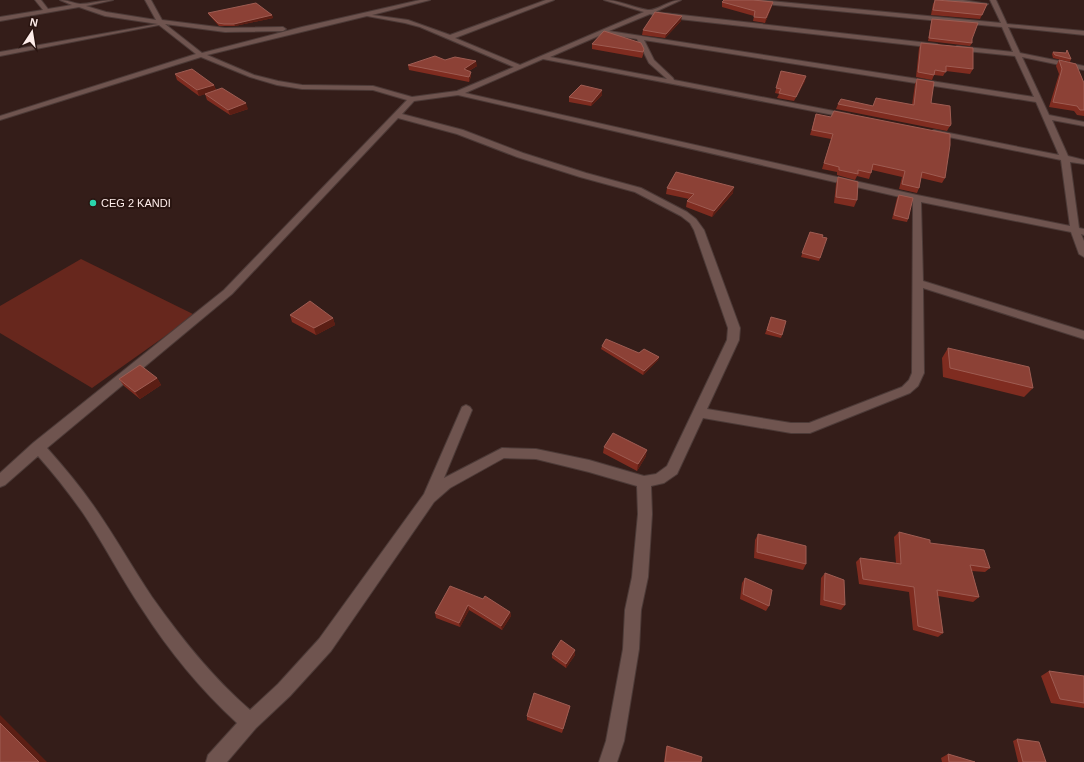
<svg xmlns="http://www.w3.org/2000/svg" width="1084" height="762" font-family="Helvetica,sans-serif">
<rect width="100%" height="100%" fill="#341d19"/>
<path fill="#67271d" d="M81,259l114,56 -103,73 -92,-55v-27z"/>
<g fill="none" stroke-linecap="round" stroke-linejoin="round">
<g stroke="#4c3a37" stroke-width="2">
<path id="minor" d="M35,0h6l7,9 24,-4 -12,-5c7,0 13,3 20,4 10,0 22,-4 33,-4l-27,6 20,6 50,8 -11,-20h6l11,20 63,8 58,-1 3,2 -3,2 -58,1 -60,-8 37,29 100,-26 118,-27h10l-58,15 36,5 42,15 96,-35h8l-99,38 65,27 124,-53 -40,-12c16,0 29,8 44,10 9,1 21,-10 33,-10l-26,12 282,32 3,2 -3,2 -276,-31 -11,-3 -41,17 425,66 -19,-41 -58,-6 -3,-2 3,-2 56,6 -11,-25 -259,-25 -3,-2h20l241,23 -11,-23h6l11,24 77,7v4l-76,-8 12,26 64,13v4l-62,-13 27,58 35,7v4l-32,-6 16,36 16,4v4l-14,-2 9,66 5,1v6l-3,-1 3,7v16l-5,-3 -8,-22 -150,-30 2,79 161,50v8l-161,-51 1,85 -6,13 -8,7 -100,40h-19l-88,-15 -26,56 -13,9 -13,3 1,28 -4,63 -7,33 -2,39 -15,92 -7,21h-18l7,-21 17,-92 2,-39 7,-33 6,-63 -1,-28 -48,-14 -53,-13 -32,-1 -54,30 -16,14 -103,149 -41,45 -34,32 -29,34h-21l2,-7 29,-32c-37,-34 -68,-72 -95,-114 -21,-31 -38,-65 -59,-96 -14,-20 -29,-39 -45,-57l-33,29 -5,2v-14l33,-30 191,-153 183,-190 -34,-10 -71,-1 -25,-4 -27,-8 -49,-20 -201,63v-4l196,-62 -37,-29 -159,31v-4l158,-28 -53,-8 -26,-9 -79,14v-4l43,-7zM367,16l38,7 15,4 94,40 -57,24 -45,6 -39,-11 -71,-1 -24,-4 -24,-6 -47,-20zM603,34l34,5 12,24 18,16 -117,-22zM644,40l392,62 23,53 -125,-25 -4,2 4,2 127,26 9,66 -153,-31 -452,-102 78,-34 306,59 4,-2 -4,-2 -175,-34 -1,-2 -19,-18zM458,95l455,105 -1,173 -3,7 -7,7 -93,36h-18l-84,-14 32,-69 1,-12 -36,-98 -8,-11 -9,-7 -46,-24 -55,-15 -63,-20 -60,-23 -61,-16 12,-13zM398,118l59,16 60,23 63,20 55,15 46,24 9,7 4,7 34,98 -1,12 -60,126 -11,8 -12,2 -55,-16 -53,-11 -34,-1 -58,30 28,-68 -2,-3 -4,-2 -4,2 -38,87 -105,145 -41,45 -28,26c-38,-33 -69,-72 -98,-113 -20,-30 -38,-62 -59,-92 -14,-20 -30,-39 -46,-57l185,-154z
M945,0h18l25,4 -3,2 -37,-4z"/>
</g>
<use href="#minor" fill="#6f544f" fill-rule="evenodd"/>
</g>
<path fill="#7f2c20" d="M935,0l52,4 -7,15 -49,-4 2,-11z
M722,2h51l-1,4 -7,17 -12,-2 1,-5 -32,-9z
M208,13l64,2 1,3 -38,8h-16l-10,-11z
M932,19l40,20v4l-2,3 -42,-5 3,-19z
M681,21l-16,17 -23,-3 1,-5z
M921,43l52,26 -3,5 -24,-3 -3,5 -9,-1 -2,5 -16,-3 3,-29z
M592,44l52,5 -1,6 -1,3 -50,-9z
M1067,50l4,9 -1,3 -17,-4 -1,-4 1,-2 13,1z
M445,60l32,6 -8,5 2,5 -2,6 -60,-12 -1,-5z
M1059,60l25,23v33l-7,-1 -3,-4 -25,-4 10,-33 -3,-8z
M781,71l24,10 -11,20 -17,-3 2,-4 -4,-1z
M175,74l39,11 2,5 32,19 -18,6 -23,-15 -2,-6 -6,2 -22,-16z
M917,79l14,24 20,21 -4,7 -111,-22 2,-5 35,2 3,-8 36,7 3,-21z
M602,95l-11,11 -22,-4v-5z
M816,114l129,64 -3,5 -21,-5 -2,10 -2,5 -18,-4 3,-12 -30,-7 -3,9 -12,-3 -2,4 -18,-5v-3l-15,-3 9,-30 -21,-4z
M838,177l19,23 -3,7 -20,-4 2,-19z
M667,188l66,5 -21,24 -26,-10 1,-6 2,-2 -23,-5z
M899,195l9,24 -1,3 -15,-3 5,-21z
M810,232l10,26 -1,3 -18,-4z
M290,315l43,3 2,7 -19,10 -24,-13z
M771,317l11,18 -1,3 -16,-4z
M602,346l37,7 20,4 -1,3 -15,15 -42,-26z
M948,348l85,40 -9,9 -81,-20 -1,-19z
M157,378l4,7 -21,14 -16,-13 -5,-7z
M604,447l42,9 -9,15 -34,-18z
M899,532l31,11 60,25 -5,4 -13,-1 7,26 -6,5 -35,-6 5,37 -5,4 -25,-7 -4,-38 -50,-8 -3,-22 4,-4 36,5 -2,-26z
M758,534l48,30 -3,6 -49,-12 1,-18z
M825,573l20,32 -4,5 -21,-5 1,-27z
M745,578l24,28 -3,5 -26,-12 2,-16z
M450,586l60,26 1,4 -9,14 -33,-20 -9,17 -24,-9 -1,-5z
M552,654l23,1 -9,13 -14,-10z
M1049,671l35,5v32l-33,-5 -10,-27z
M570,706l-1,4 -7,23 -35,-13v-4z
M1017,739l29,23h-28l-5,-21z
M667,746l34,16h-37l2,-14z
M948,754l27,8h-33l-1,-4z"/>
<path fill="#5b1e14" d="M773,2l-1,4 -7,17 1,-5z
M272,15l1,3 -38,8 -1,-2z
M682,16l-1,5 -16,17 1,-4z
M476,61l1,5 -12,7 -1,-4z
M471,72v4l-2,6v-5z
M806,76l-1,5 -11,20 2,-4z
M214,85l2,6 -17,5 -2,-6z
M602,90v5l-11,11 1,-4z
M246,103l2,6 -18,6 -2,-5z
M734,187l-1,6 -21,24 2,-6z
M333,318l2,7 -19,10 -2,-7z
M659,357l-1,3 -15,15 1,-4z
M157,378l4,7 -21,14 -5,-7z
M647,450l-1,6 -9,15 1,-7z
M468,605l1,5 -9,17 -1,-4z
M510,612l1,4 -9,14 -1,-4z
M575,650v5l-9,13v-4z
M0,715l47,47h-8l-39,-39z"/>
<path fill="#8c4136" stroke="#9e5c52" d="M724,0h29l20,2 -7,16 -12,-1 1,-6 -33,-9z
M935,0h1l51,4 -5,11 -49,-5z
M256,3l16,12 -38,9h-10l-6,-1 -10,-10z
M655,12l27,4 -16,18 -23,-4z
M932,19l46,4 -6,16v4l-43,-5z
M604,31l37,12 3,6 -1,3 -51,-8z
M921,43l52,5v21l-27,-3v6l-11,-2 -1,5 -16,-3z
M1067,50l4,9 -16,-4 -2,-3 13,1z
M435,56l10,4 10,-3 21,4 -12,8 7,3 -2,5 -61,-12z
M1059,60l17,4 8,19v27h-4l-3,-4 -24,-4 9,-33z
M192,69l22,16 -17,5 -22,-16z
M781,71l25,5 -10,21 -17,-4 2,-4 -5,-1z
M917,79l17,3 -3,21 19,3 1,18 -1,2 -112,-22 3,-5 32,7 3,-8 38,7z
M581,85l21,5 -10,12 -23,-5z
M222,88l24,15 -18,7 -23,-16z
M834,111l116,23v11l-5,33 -23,-6 -3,16 -17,-4 3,-13 -32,-7 -2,9 -13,-3v4l-19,-4v-3l-15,-4 9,-29 -21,-4 4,-16 15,3z
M676,172l58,15 -20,24 -27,-10 7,-7 -27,-6z
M838,177l20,5 -1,18 -21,-3z
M899,195l14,3 -5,21 -14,-4z
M810,232l13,3 -1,2 5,1 -7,20 -18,-5z
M310,301l23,17 -19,10 -24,-13z
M771,317l15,4 -4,14 -15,-5z
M606,339l33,14 5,-4 15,8 -15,14 -42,-25z
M948,348l81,19 4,21 -83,-20z
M140,365l17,13 -22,14 -16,-13z
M613,433l34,17 -9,14 -34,-17z
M899,532l31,8v3l54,7 6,18 -20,-3 9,32 -42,-7 6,43 -25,-7 -4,-39 -51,-8 -3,-21 41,6z
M758,534l48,12v18l-49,-12z
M825,573l19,7 1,25 -21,-5z
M745,578l27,12 -3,16 -26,-12z
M450,586l33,13 2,-3 25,16 -9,14 -33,-21 -9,18 -24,-10z
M561,640l14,10 -9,14 -14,-10z
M1049,671l35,5v27l-24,-4z
M534,693l36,13 -7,23 -36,-13z
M0,723l39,39h-39z
M1017,739l22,3 7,20h-23z
M667,746l35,11 -1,5h-36z
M948,754l27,8h-26z"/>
<circle fill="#2ad5ac" stroke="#291410" stroke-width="1.5" cx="93" cy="203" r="4"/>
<g text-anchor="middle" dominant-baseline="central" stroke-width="4" stroke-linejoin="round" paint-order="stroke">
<g font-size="11" fill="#feedea" stroke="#291410" text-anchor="start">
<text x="101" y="203">CEG 2 KANDI</text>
</g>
</g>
<g transform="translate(32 32) rotate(12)" stroke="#291410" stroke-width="3" paint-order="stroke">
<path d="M0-3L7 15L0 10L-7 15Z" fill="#feedea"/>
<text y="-6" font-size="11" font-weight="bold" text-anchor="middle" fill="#feedea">N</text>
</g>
</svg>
